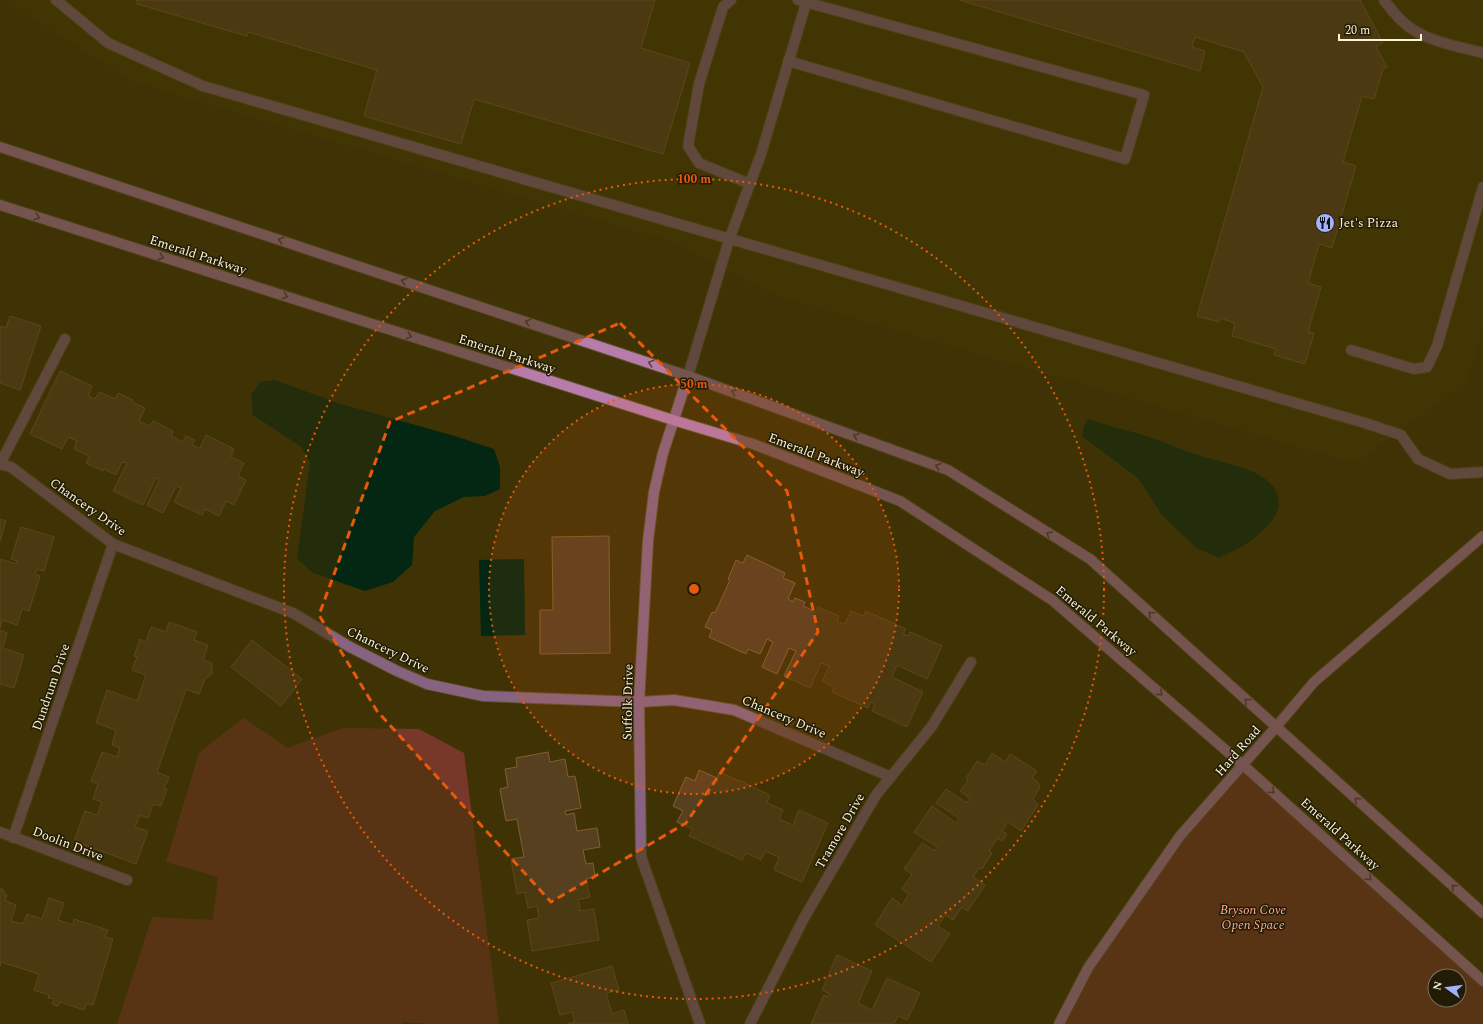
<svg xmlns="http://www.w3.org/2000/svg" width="1483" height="1024" font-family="Spectral,serif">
<rect width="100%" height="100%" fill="#3f3306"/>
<path fill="#463903" d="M16,0h1467v328l-15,52 -112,83 -581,-168 -98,-52 -543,-161 -120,-76z"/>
<path fill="#773729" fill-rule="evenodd" d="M243,718l45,30 55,-20 76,1 45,24 35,271h-70l-28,-2 2,2h-286l35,-107 61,3 5,-43 -52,-15 33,-109z
M1243,765l240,216v43h-424l29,-56 92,-131zM1435,976h24v24h-24z"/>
<path fill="#032712" d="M275,380l66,24 117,33 36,12 6,18v22l-15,7 -21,1 -29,14 -21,26 -2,28 -19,17 -28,9 -52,-18 -16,-14 13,-97 -10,-16 -47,-31 -2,-20 9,-13z
M1088,419c19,7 39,11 58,17 18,6 36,14 55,20 17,5 46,11 60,20 35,23 12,49 -12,66 -9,7 -21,11 -30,16l-23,-10 -34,-33 -24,-37 -55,-41v-9z
M524,559l1,76 -44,1 -2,-76z"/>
<path fill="#574020" stroke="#815f30" d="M136,0h519l-14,48 49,15 -27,91 -189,-55 -13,45 -97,-28 13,-46 -129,-38 -1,4 -110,-32v-4z
M959,0h401l23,43 -7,4 11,20 -4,2 -9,30 -12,-3 -19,66 13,4 -24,82 -13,-4 -11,39 13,4 -13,45 6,1 -9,31 -31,-9 2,-6 -44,-13 3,-13 -15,-5 -1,4 -22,-6 66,-229 -19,-35 -49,-15 -3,10 13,4 -5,20z
M10,316l31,10 -21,64 -20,-7v-57l6,2z
M60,371l32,15 -4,10 7,3 4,-7 16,7 3,-6 15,7 -1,2 13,6 -6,13 11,5 3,-5 20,10 -2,5 12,6 3,-6 9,4 -3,5 8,3 6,-13 28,14 -3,8 13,6 -6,13 8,4 -12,25 -8,-4 -7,15 -14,-7 -3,6 -28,-13 7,-14 -5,-2 -13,27 -16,-8 13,-26 -4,-1 -13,27 -30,-14 14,-28 -5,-1 -6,13 -12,-6 -1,2 -17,-8 3,-7 -15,-7 3,-8 -9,-4 -6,12 -32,-15z
M0,519l6,2 -6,20z
M21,527l33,10 -10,34 -7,-2 -2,5 5,2 -11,35 -7,-2 -5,16 -15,-5 -2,8v-69l16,5 1,-3 -6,-2z
M609,536l1,117 -70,1v-44h13l-1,-73z
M747,555l38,18 -2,5 12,5 -7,16 5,3 2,-4 10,4 -2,4 13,6 2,-5 21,9 -2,5 8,3 6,-13 12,5 3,-5 40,18 -3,5 5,2 2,-4 32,14 -15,33 -30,-14 -5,12 31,15 -16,35 -35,-16 3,-7 -4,-2 -3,6 -36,-16 2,-5 -12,-6 7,-15 -8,-3 -11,25 -26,-12 12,-25 -7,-3 -12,26 -15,-7 11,-25 -6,-3 -7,15 -12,-5 -2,5 -37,-17 3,-7 -7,-3 7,-15 3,1 15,-33 -2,-1 8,-19 7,3z
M169,622l28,10 -3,8 14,5 -5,15 9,3v11l-7,5 -6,15 -13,-5 -29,83 12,5 -5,12h3l-6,17 -8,-2 -5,14 -8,-3 -5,12 13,4 -12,33 -62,-23 11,-30 12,4 5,-13 -9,-3 5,-15 -7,-3 11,-29 15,5 3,-9 -8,-3 4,-15 -20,-7 11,-33 30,11 9,-26 -14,-5 5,-13 -3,-1 6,-17 6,3 5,-15 15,5z
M0,630l7,3 -4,15 21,7 -10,33 -14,-4z
M252,640l50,39 -21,27 -50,-39z
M548,752l2,10 15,-3 3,18 7,-1 6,32 -16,3 1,4 8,-2 3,18 20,-3 3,19 -17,3 3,14 7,-1 2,14 -9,2 4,18 -13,3 3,5 -1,6 15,-2 5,31 -67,11 -5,-31 12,-2 -2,-12 -9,2 -3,-16 -8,2 -6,-35 13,-2 -7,-38 -11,2 -6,-32 8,-2 -3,-18 12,-2 -1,-9z
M992,753l13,9 5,-8 27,17 -5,7 5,3 3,6 -7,12 5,6 -17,26 -13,-9 -6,9 5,3 -5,7 -5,-3 -8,13 3,2 -10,16 -3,-1 -6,9 12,8 -17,26 -6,-4 -9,13 -8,-5 -7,11 12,8 -19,28 -56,-37 17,-27 10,7 7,-11 -7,-5 10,-15 -8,-5 18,-26 13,8 2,-4 -23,-15 18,-26 24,17 3,-5 -23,-15 10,-14 21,14 3,-5 -10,-7 8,-11 -2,-2 11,-17 8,4z
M699,770l18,8 3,-6 19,9 6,1 3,3 22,10 -3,8 16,7 -4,9 14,6 6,-15 29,13 -26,59 -28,-12 5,-13 -14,-6 -4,9 -15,-7 -4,7 -53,-24 3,-7 -15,-7 6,-11 -10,-5 13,-29 9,4z
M0,889h3l1,5 3,1 -2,6 11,4 -5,16 12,3 4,-10 15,5 7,-21 15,5 -6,17 15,5 1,-6 34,11 -3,7 8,2 -20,66 -6,-2 -3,7 -24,-8 -2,4 -6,-2 2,-5 -6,-1 1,-3 -15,-5 5,-16 -38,-12 -1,4z
M837,955l35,16 -14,32 14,7 15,-32 33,15 -13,27 -9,-4 -4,8h-83l13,-29 4,2 2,-3 -8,-4z
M612,966l7,24 -13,3 6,21 12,-4 4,14h-61l8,-2 -3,-10 -12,3 -9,-32z"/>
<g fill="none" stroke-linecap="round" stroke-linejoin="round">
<g stroke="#5d5227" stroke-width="12">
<path id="lane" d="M56,0l52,43 95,43 1162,337 36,12 17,24 32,15 33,-2
M731,0l-8,7 -24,77 -11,62 11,17 51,21
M1384,0c8,11 19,24 31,31 20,12 46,16 68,22
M788,61l337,98 19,-64 -346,-95
M1351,350l63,19 13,-2 10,-21 46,-159
M688,376l41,-136 32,-86 45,-151
M0,464l65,-125"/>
</g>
<g stroke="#5d5227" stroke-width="12">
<path id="street" d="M688,376l-25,77 -9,39 -6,49 -9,161 2,155 59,167
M0,464l11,3 102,77 180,69 57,34 47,24 30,13 56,12 156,6 35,-2 60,10 157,67
M0,832l127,48
M13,838l100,-294
M750,1024l54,-106 72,-123 56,-69 39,-64"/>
</g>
<g stroke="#5d5227" stroke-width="12">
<path id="secondary" d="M0,147l688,229 260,94 142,89 393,354
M0,205l673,215 80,24 147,57 152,99 191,165 240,216
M1059,1024l29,-56 92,-132 96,-109 38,-45 169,-146"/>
</g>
<use href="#lane" stroke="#886381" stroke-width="10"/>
<use href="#street" stroke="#886381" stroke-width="10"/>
<use href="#secondary" stroke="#b77cac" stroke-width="10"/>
</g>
<defs><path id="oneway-chevron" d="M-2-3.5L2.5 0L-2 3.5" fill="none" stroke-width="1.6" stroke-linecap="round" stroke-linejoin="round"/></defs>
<g stroke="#5e4248">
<use href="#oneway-chevron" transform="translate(37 217) rotate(18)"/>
<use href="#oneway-chevron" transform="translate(281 240) rotate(-162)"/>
<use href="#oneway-chevron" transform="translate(161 257) rotate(18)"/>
<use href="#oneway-chevron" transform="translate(404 281) rotate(-162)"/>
<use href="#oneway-chevron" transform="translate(285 296) rotate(18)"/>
<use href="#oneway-chevron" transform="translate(528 322) rotate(-162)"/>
<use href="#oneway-chevron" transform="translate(409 336) rotate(18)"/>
<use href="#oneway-chevron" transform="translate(651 363) rotate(-162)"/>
<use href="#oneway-chevron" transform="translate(734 392) rotate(-160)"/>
<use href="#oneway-chevron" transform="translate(856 436) rotate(-160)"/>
<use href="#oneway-chevron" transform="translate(938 466) rotate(-160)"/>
<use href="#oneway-chevron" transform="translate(1049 534) rotate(-148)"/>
<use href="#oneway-chevron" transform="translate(1151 614) rotate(-138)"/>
<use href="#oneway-chevron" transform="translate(1160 693) rotate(41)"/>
<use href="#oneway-chevron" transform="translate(1247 701) rotate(-138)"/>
<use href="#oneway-chevron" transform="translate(1272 791) rotate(42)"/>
<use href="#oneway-chevron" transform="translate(1357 800) rotate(-138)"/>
<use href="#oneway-chevron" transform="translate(1369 878) rotate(42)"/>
<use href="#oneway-chevron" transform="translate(1454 887) rotate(-138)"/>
</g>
<path d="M0 0H1483V1024H0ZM620,323l167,168 31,141 -132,191 -135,79 -174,-191 -58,-96 71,-193z" fill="#3f3306" fill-opacity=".55" fill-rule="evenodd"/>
<path fill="none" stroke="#e8590c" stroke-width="3" stroke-dasharray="8 5" stroke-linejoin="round" d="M620,323l167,168 31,141 -132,191 -135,79 -174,-191 -58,-96 71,-193z"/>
<circle cx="694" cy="589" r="205" fill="#e8590c" fill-opacity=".12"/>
<g fill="none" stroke="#e8590c" stroke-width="2" stroke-dasharray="2 4">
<circle cx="694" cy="589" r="205"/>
<circle cx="694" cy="589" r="410"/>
</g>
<defs>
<g id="restaurant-disc" transform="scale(1)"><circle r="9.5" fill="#a1b3fd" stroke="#221b05"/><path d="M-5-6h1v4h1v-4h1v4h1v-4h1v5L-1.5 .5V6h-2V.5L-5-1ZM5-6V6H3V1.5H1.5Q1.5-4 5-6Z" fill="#111"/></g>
</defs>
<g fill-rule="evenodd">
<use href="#restaurant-disc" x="1325" y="223"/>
</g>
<g text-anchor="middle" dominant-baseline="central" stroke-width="3" stroke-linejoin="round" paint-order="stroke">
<g font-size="13" fill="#fcf4d7" stroke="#221b05" text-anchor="start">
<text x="1339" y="223">Jet's Pizza</text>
</g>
<g font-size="13" fill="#fcf4d7" stroke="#221b05">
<text transform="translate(198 255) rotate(18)">Emerald Parkway</text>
<text transform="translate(507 354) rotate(18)">Emerald Parkway</text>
<text transform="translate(816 455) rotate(21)">Emerald Parkway</text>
<text transform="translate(88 507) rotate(35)">Chancery Drive</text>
<text transform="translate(1096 621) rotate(40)">Emerald Parkway</text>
<text transform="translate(388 650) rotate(26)">Chancery Drive</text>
<text transform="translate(51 687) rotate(-71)">Dundrum Drive</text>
<text transform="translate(628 702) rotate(-89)">Suffolk Drive</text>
<text transform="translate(784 717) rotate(23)">Chancery Drive</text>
<text transform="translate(1238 751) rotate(-49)">Hard Road</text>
<text transform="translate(840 831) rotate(-60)">Tramore Drive</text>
<text transform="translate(1340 834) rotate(42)">Emerald Parkway</text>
<text transform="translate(68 844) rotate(21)">Doolin Drive</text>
</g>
<g font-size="13" font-style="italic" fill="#fda996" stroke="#221b05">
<text x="1253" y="910">Bryson Cove<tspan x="1253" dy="15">Open Space</tspan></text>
</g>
</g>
<circle cx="694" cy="589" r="6" fill="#e8590c" stroke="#221b05" stroke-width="2"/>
<g font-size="12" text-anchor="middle" font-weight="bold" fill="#e8590c" stroke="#221b05" stroke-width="3" stroke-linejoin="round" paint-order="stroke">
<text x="694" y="183">100 m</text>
<text x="694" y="388">50 m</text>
</g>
<g transform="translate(1447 988) rotate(284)"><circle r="19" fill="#221b05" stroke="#797259"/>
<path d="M0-3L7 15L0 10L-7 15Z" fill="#a1b3fd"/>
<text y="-6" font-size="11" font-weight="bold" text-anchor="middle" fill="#fcf4d7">N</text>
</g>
<path d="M1339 34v6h82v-6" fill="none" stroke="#fcf4d7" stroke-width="2"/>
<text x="1345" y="34" font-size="12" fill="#fcf4d7" stroke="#221b05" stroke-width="3" paint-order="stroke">20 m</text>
</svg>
